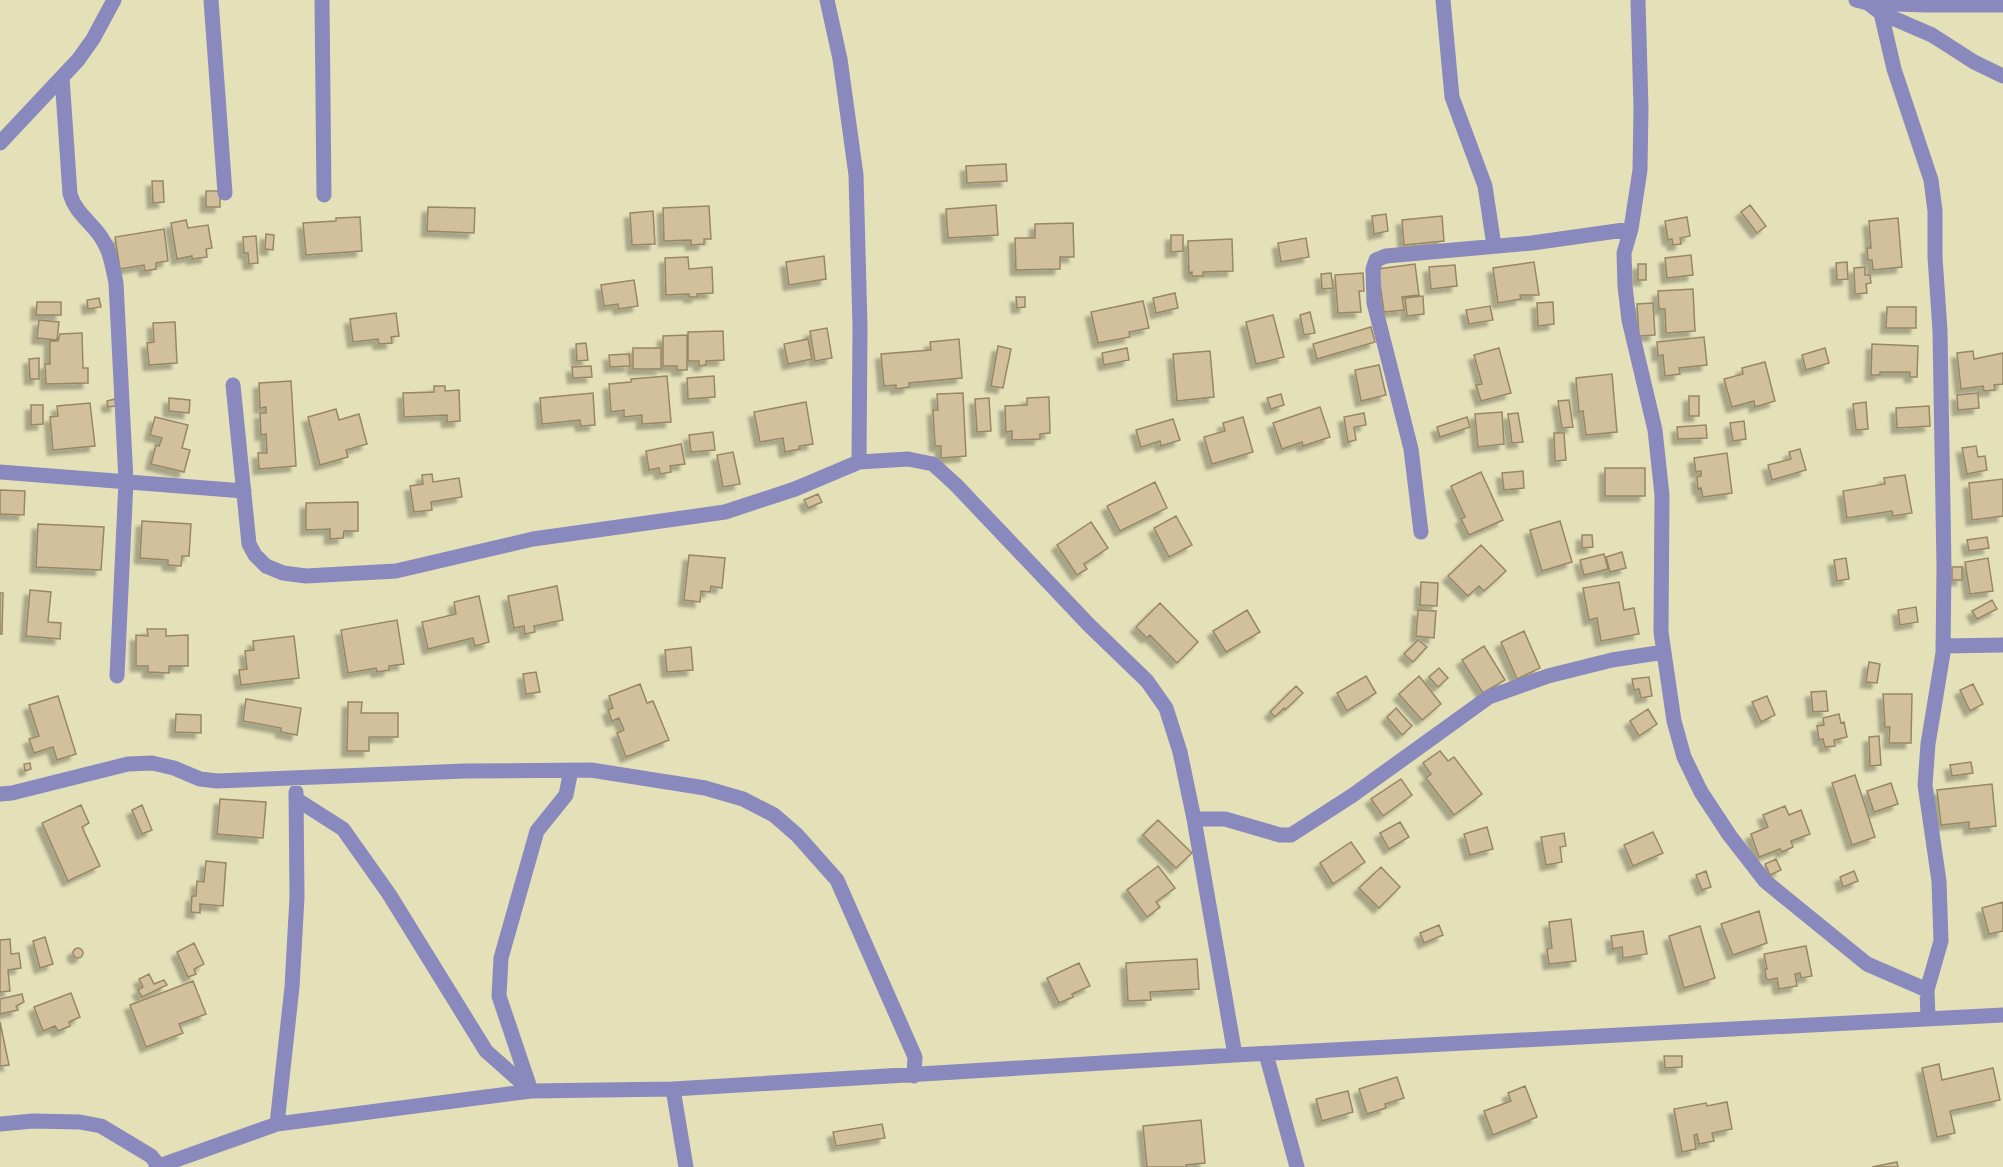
<svg xmlns="http://www.w3.org/2000/svg" width="2003" height="1167" font-family="'Crimson Pro',serif">
<defs>
<filter id="shadow"><feDropShadow dx="-5.5" dy="5.5" stdDeviation="1.5" flood-color="#0004"/></filter>
</defs>
<rect width="100%" height="100%" fill="#e4e1b9"/>
<path fill="#d2c09c" stroke="#988765" stroke-width="1.5" filter="url(#shadow)" d="M1006,164l1,17 -40,2 -1,-17z
M152,181h11l1,21 -11,1z
M206,191h14v16h-14z
M996,205l2,30 -50,3 -2,-29z
M1750,205l16,21 -9,7 -16,-21z
M709,206l2,33h-7v5l-13,1v-5l-27,1 -1,-33z
M428,207l47,1 -1,25 -47,-2z
M653,211l2,33 -23,1 -2,-32z
M1386,214l2,17 -14,3 -2,-18z
M1442,216l2,25 -40,4 -2,-25z
M360,217l2,34 -56,4 -3,-32 33,-2v-3z
M1687,217l3,19 -10,2 1,6 -8,1 -1,-6 -4,1 -3,-19z
M1898,218l4,49 -29,3 -1,-10h-4l-1,-12h4l-2,-27z
M186,220l2,8 20,-3 4,23 -6,1 1,8 -15,2v-3l-15,3 -6,-36z
M1073,223l1,34h-14v12l-44,1 -1,-32h20v-14z
M164,229l4,32 -12,2v6l-11,2 -1,-6 -24,4 -5,-32z
M266,234l8,1 -1,15 -8,-1z
M1171,235h12v16l-12,1z
M256,236l2,27 -9,1 -1,-11h-4l-1,-16z
M1306,238l3,19 -28,5 -3,-19z
M1232,239l1,32 -30,1v4h-11v-4l-3,1 -1,-32z
M1691,255l2,20 -26,3 -2,-20z
M824,256l2,23 -37,6 -3,-23z
M688,257l1,12 23,-2 1,26 -16,1v3h-8v-3l-23,1 -1,-37z
M1534,262l5,33h-19l1,4 -23,4 -5,-35z
M1847,262l1,17 -11,1 -1,-17z
M1415,264l4,31 -17,2 2,13 -20,2 -6,-43z
M1638,264h8v16h-8z
M1455,265l2,21 -26,3 -2,-22z
M1865,267v8h5l1,8 -5,1 1,9 -12,1 -1,-26z
M1331,273l2,15 -11,1 -1,-15z
M1363,273l1,18h-5l2,21 -23,1 -3,-38z
M634,280l4,26 -19,3 -1,-5 -14,2 -3,-21z
M1693,289l2,42 -29,2 -1,-24h-6l-1,-18z
M1175,293l3,15 -22,5 -3,-15z
M1423,296l1,18 -17,2 -2,-18z
M1016,297h9v10l-8,1z
M99,298l2,9 -13,2 -1,-9z
M1143,301l6,27 -20,4 1,5 -32,6 -7,-31z
M37,302h24v13h-25z
M1553,302l1,22 -16,2 -1,-23z
M1653,303l2,32 -16,1 -2,-32z
M1490,306l3,14 -24,4 -3,-14z
M1887,307h29v21h-30z
M1310,312l5,21 -11,2 -4,-20z
M396,313l3,23 -8,1 1,6 -13,1 -1,-5 -25,3 -3,-23z
M1273,315l11,42 -28,7 -10,-42z
M39,320l20,2 -2,18 -20,-2z
M175,322l2,41 -28,2 -2,-22 7,-1 -1,-19z
M1371,327l4,15 -58,17 -4,-15z
M827,328l5,30 -17,3 -5,-30z
M723,331l1,29 -18,1v4l-7,1v-5h-11v-29z
M82,333l1,35h5v15l-42,1 -1,-20h5v-23h8l2,-7z
M687,335v35h-10v-4h-14v-30z
M1704,337l3,28 -28,3 1,6 -15,2 -2,-21 -5,1 -1,-14z
M808,339l4,20 -24,5 -4,-20z
M959,339l3,39 -53,5v4l-13,2v-4l-12,1 -3,-32 50,-4 -1,-8z
M586,343l2,17 -11,1 -1,-17z
M1872,344l46,2 -1,31h-7v-5h-30v3h-9z
M998,346l13,3 -8,39 -12,-2z
M633,348h28v21h-28z
M1127,348l2,12 -25,5 -2,-12z
M1499,348l12,45 -30,8 -5,-16 6,-1 -8,-29z
M1825,348l4,15 -23,7 -4,-15z
M1210,351l4,46 -37,4 -4,-47z
M1973,351l1,8 29,-6v31l-9,1 1,5 -11,1 -1,-5 -22,3 -4,-36z
M629,354l1,12 -20,1 -1,-12z
M39,358v21h-9l-1,-20z
M1765,362l10,39 -20,6 -1,-6 -22,6 -8,-28 19,-5 -1,-6z
M1379,365l7,30 -25,6 -6,-31z
M591,366l1,11 -19,1 -1,-11z
M1612,374l5,58 -31,3 -3,-24 -4,1 -3,-34z
M667,376l4,46 -29,2v-9l-18,2v-7l-13,2 -2,-28 22,-2v-3z
M714,376l1,21 -27,2 -1,-21z
M291,381l5,85 -37,3 -1,-16h9l-1,-19 -5,1 -1,-22h6v-6l-6,1 -1,-25z
M434,386h11v5l14,-1 1,31 -13,1v-7l-43,2 -1,-24 31,-1z
M593,393l2,32 -14,1 -1,-6 -38,4 -2,-26z
M963,393l3,63 -25,2v-12h-6l-2,-36h5l-1,-16z
M1978,393l1,15 -21,2 -1,-15z
M1281,394l3,11 -13,4 -4,-11z
M1689,396h10v20h-10z
M1049,397l1,36 -10,1v5l-28,1v-9l-6,1 -1,-26 22,-1v-7z
M169,398l21,2 -1,13 -20,-2z
M989,398l2,33 -14,1 -2,-33z
M115,399l1,7 -8,1 -1,-6z
M1569,400l4,27 -11,1 -4,-27z
M806,402l7,42 -14,2 1,3 -15,3 -2,-14 -23,4 -6,-30z
M1866,402l2,27 -12,1 -3,-26z
M90,403l5,43 -42,4 -3,-33 8,-1 -1,-10z
M31,405h12v19l-12,1z
M1929,406l1,20 -33,2 -1,-20z
M1320,407l10,30 -27,9 -1,-4 -20,7 -9,-26z
M336,409l3,11 20,-6 8,30 -21,6 2,7 -28,8 -12,-48z
M1502,412l2,32 -26,3 -3,-33z
M1364,413l2,12 -12,2 2,13 -8,2 -4,-25z
M1518,413l5,29 -11,1 -4,-29z
M155,417l33,8 -6,23 8,2 -6,22 -33,-8 5,-19 3,1 3,-8 -12,-3z
M1243,417l10,35 -41,12 -8,-27 21,-6 -2,-8z
M1467,417l3,10 -30,10 -3,-10z
M1173,419l7,21 -19,6 -1,-5 -19,6 -5,-17z
M1744,421l2,18 -13,2 -3,-18z
M1706,425l1,13 -29,1 -1,-12z
M713,432l2,18 -24,2 -2,-17z
M1554,433h10l2,27 -11,1z
M681,444l4,20 -15,2 1,6 -11,2 -1,-6 -10,2 -3,-19z
M1976,446l2,11 7,-1 2,14 -20,4 -5,-26z
M1800,449l6,21 -34,10 -4,-15 23,-6 -2,-7z
M733,452l7,32 -17,3 -6,-32z
M1727,453l5,40 -29,4 -2,-9 -3,1 -1,-12 4,-1v-5l-5,1 -2,-14z
M1605,468h40v28h-40z
M1523,471l1,17 -20,2 -2,-17z
M1481,472l22,48 -34,15 -8,-16 4,-2 -14,-31z
M432,474l1,8 26,-4 3,19 -31,5 1,8 -18,2 -4,-26 13,-2 -1,-9z
M1905,475l7,38 -19,3 -1,-5 -45,7 -4,-27 42,-7 -1,-6z
M2003,479v37l-31,4 -3,-37z
M1155,482l12,26 -47,23 -13,-25z
M0,490l25,1 -1,24 -24,-1z
M818,494l4,8 -14,6 -4,-8z
M358,502v29h-14l-1,7 -13,1v-10l-24,1v-27z
M1176,516l16,29 -23,12 -15,-29z
M142,521l49,3 -2,32h-7l-1,10 -13,-1v-5l-28,-2z
M1560,521l12,41 -30,9 -12,-41z
M1091,522l17,26 -24,16 3,5 -10,6 -20,-30z
M38,524l66,3 -3,43 -65,-3z
M1582,535h10l1,12 -11,1z
M1987,537l2,11 -20,3 -2,-11z
M1481,545l25,26 -22,20 -5,-5 -11,10 -20,-20z
M1622,552l4,16 -16,4 -4,-15z
M1604,554l4,15 -24,6 -4,-15z
M689,555l36,3 -3,30 -11,-2 -1,6 -9,-1 -1,11 -16,-2z
M1846,558l3,21 -12,2 -3,-21z
M1988,558l5,33 -23,3 -5,-32z
M1952,567h10v13h-10z
M1421,582l17,1 -1,23 -17,-1z
M1619,582l5,28 10,-2 5,26 -38,7 -4,-23 -8,2 -6,-32z
M557,586l6,34 -29,6 1,6 -10,2 -1,-8 -10,2 -6,-32z
M30,590l21,2 -3,30 13,1 -1,16 -34,-3z
M0,593h3l-1,41h-2z
M479,596l10,46 -14,4 -2,-8 -45,11 -6,-27 34,-8 -2,-12z
M1992,600l5,9 -20,10 -5,-8z
M1160,603l38,39 -21,21 -27,-28 -3,3 -11,-11z
M1916,607l2,15 -18,3 -2,-15z
M1247,610l13,22 -34,20 -13,-21z
M1418,610l18,1 -2,27 -18,-2z
M397,620l7,44 -15,2v4l-12,2 -1,-4 -28,5 -7,-43z
M147,629h19v7l22,-1v31h-19v7l-21,-1v-6h-12v-31l12,1z
M1524,631l16,37 -23,11 -16,-37z
M294,636l5,42 -58,7 -2,-15 8,-1 -2,-18 9,-1 -1,-9z
M1418,640l9,7 -14,15 -9,-8z
M1484,646l21,34 -22,13 -21,-33z
M691,647l2,23 -26,2 -2,-22z
M1869,662l11,2 -3,19 -11,-1z
M1439,668l9,10 -10,9 -9,-10z
M536,672l4,20 -14,2 -3,-20z
M1366,676l10,17 -29,18 -10,-18z
M1419,676l22,28 -19,16 -23,-26z
M1649,677l3,19 -11,2 -2,-9 -5,1 -2,-11z
M640,684l7,19 6,-2 16,39 -43,17 -9,-24 7,-3 -5,-12 -7,3 -4,-11 5,-2 -4,-12z
M1973,684l10,20 -13,7 -10,-21z
M1296,686l7,7 -18,17 -1,-2 -9,9 -5,-5z
M1826,691l2,20 -15,1 -2,-20z
M1883,694h29l-1,49h-22l1,-16h-5z
M58,696l18,58 -19,6 -4,-13 -19,6 -5,-14 10,-3 -10,-31z
M1767,696l8,19 -14,7 -9,-20z
M246,699l55,9 -4,27 -16,-3v-4l-38,-7z
M348,702h14l-1,11h37v24h-29v14h-22z
M1396,708l16,18 -10,9 -15,-18z
M1648,709l9,15 -18,12 -9,-15z
M176,714l25,1v18l-26,-1z
M1839,714l2,9 3,-1 3,15 -13,3 1,6 -10,1 -2,-8 -4,1 -2,-14 7,-1 -1,-7z
M1879,736l2,29 -11,1 -1,-29z
M1440,751l8,10 6,-4 28,37 -28,21 -28,-37 5,-4 -8,-11z
M1971,762l2,11 -21,3 -2,-11z
M30,763l1,6 -6,2 -1,-7z
M1855,775l20,62 -23,8 -20,-62z
M1401,779l11,16 -29,21 -12,-17z
M1891,783l7,21 -24,8 -7,-21z
M1992,784l4,42 -27,3v-7l-28,3 -4,-35z
M220,799l46,3 -3,36 -46,-4z
M81,805l8,18 -7,4 18,39 -32,15 -26,-58z
M142,805l10,25 -10,4 -10,-24z
M1785,806l4,9 12,-5 9,24 -19,7 2,6 -11,5 -2,-3 -21,8 -8,-23 17,-7 -5,-12z
M1158,820l34,33 -16,15 -33,-33z
M1400,822l9,15 -20,12 -9,-16z
M1487,827l6,22 -23,6 -6,-21z
M1653,832l10,21 -30,13 -9,-21z
M1564,833l2,13 -6,1 2,15 -16,3 -5,-28z
M1351,842l14,20 -32,22 -13,-21z
M1776,859l5,11 -11,5 -5,-11z
M206,861l20,2 -3,43 -23,-2v9l-9,-1 1,-16h4l1,-15 7,1z
M1158,866l17,22 -19,14 4,5 -13,10 -20,-27z
M1381,867l19,20 -21,21 -20,-20z
M1706,871l5,16 -9,3 -6,-15z
M1854,871l4,10 -15,6 -3,-10z
M2003,902v29l-14,3 -7,-26z
M1759,911l8,32 -34,12 -12,-31z
M1571,919l5,42 -27,3 -2,-15 5,-1 -3,-26z
M1439,925l4,10 -19,8 -4,-10z
M1700,926l15,52 -31,10 -15,-52z
M1643,931l4,23 -24,4 -1,-11 -9,2 -2,-13z
M45,937l8,27 -13,4 -7,-27z
M10,939l1,15 8,-1 2,15 -13,2 2,21 -10,1v-52z
M194,943l10,21 -10,5 2,5 -8,3 -11,-25z
M1806,946l6,30 -11,2 -1,-5 -5,1 2,12 -18,3 -2,-11 -8,2 -3,-2 -1,-9h2l-3,-15z
M73 953a5 5 0 1 1 10 0a5 5 0 1 1-10 0Z
M1197,959l2,30 -49,3 1,8 -23,1 -2,-38z
M1079,963l11,23 -18,8 1,3 -14,6 -12,-25z
M149,974l5,10 10,-4 3,5 -25,12 -4,-7 5,-3 -4,-8z
M193,981l13,33 -27,10 4,9 -37,14 -16,-42z
M71,993l9,24 -11,5 1,4 -12,5 -3,-5 -12,5 -9,-24z
M22,994l2,8 -8,4 2,4 -18,4v-15z
M0,1022l9,43 -9,1z
M1664,1056h18v11l-17,1z
M1939,1064l3,16 51,-12 7,32 -50,11 5,22 -18,4 -15,-69z
M1397,1077l7,21 -19,6 1,4 -19,6 -8,-25z
M1525,1086l12,31 -44,18 -9,-24 27,-10 -3,-8z
M1348,1091l5,21 -31,9 -6,-22z
M1727,1102l5,27 -20,4 2,8 -15,3 -2,-10 -3,1 2,14 -14,3 -8,-43 32,-6 1,3z
M1201,1120l4,43 -19,2v2h-39l-4,-41z
M882,1124l3,14 -49,8 -3,-14z
M1897,1162l1,5h-26z"/>
<g fill="none" stroke-linecap="round" stroke-linejoin="round">
<path stroke="#8989bd" stroke-width="15" d="M211,0l14,193
M322,0l2,195
M827,0l13,59 16,116 4,152 -1,135
M1443,0l9,97 33,89 9,60
M1638,0l3,108 -1,62 -9,59 -7,24 1,33 4,34 26,110 7,65 -1,137 13,89 10,36 17,35 29,44 35,45 102,83 60,26
M1856,0l12,3 58,2h77
M1868,3l13,10 51,22 42,27 29,14
M1881,13l13,56 37,111 4,31v46l5,74 4,236 -1,86 -15,91 -3,41 14,96 2,60 -14,49 1,27
M62,77l8,117c5,17 17,25 28,39 12,15 14,31 18,50l10,198 -9,195
M0,143l78,-83 15,-21 21,-39
M233,385l16,159 6,11 11,11 17,7 23,3 90,-5 137,-32 192,-27 70,-23 64,-27 49,-3 25,5 23,21 133,140 58,56 19,27 14,44 14,67 41,236
M0,472l244,19
M1421,532l-10,-83 -37,-146 -1,-34 3,-9 10,-4 146,-13 99,-14
M1943,646l60,-1
M0,794l12,-1 116,-29 24,-1 22,5 26,11 17,2 248,-10 126,-1 114,18 38,11 31,16 23,20 40,45 78,177 -1,19
M296,799l47,30 46,65 97,157 45,40 -32,-95 2,-38 36,-127 29,-36 5,-25
M1194,819h31l55,16h11l62,-40 136,-98 59,-21 64,-16 52,-8
M1266,1054l31,113
M673,1089l13,78
M0,1124l33,-3 47,1 21,4 50,30 8,10
M277,1124l15,-137 5,-90 -1,-105
M156,1167l121,-43 254,-33 142,-2 562,-34 768,-40"/>
</g>
</svg>
